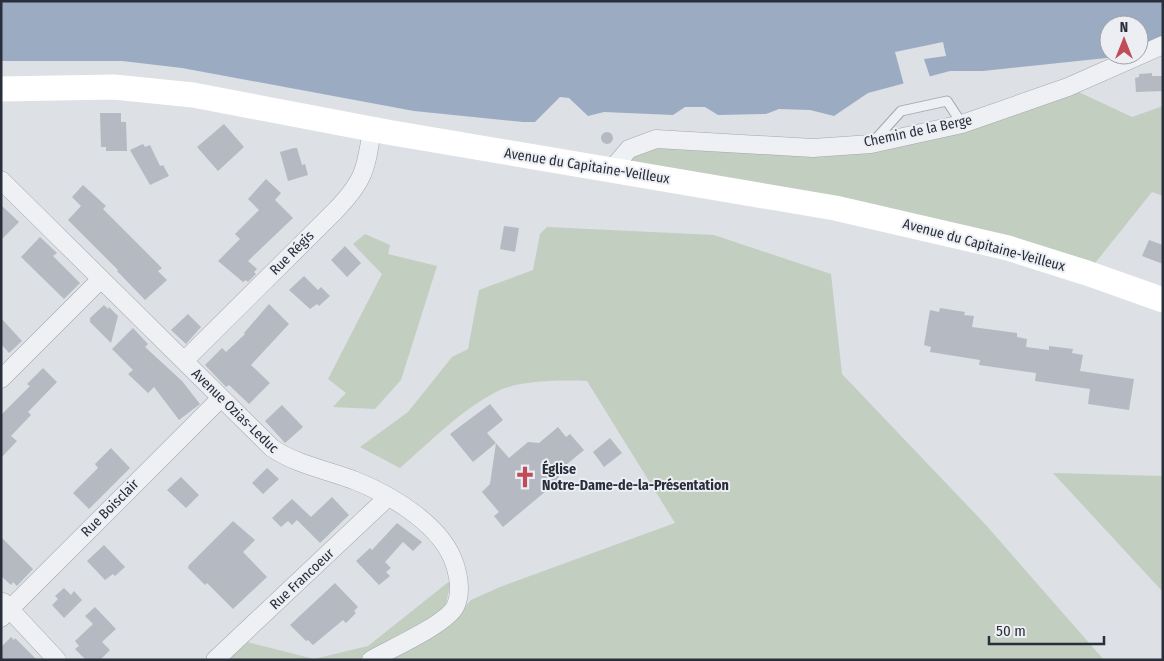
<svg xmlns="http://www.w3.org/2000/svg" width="1164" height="661" font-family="'Fira Sans Condensed',sans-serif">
<rect width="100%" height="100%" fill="#dde0e5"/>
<path fill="#c2cebf" d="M1068,87l64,30 31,-11v90l-11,-4 -65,81 -342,-82 -125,-33 21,-15 230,1z
M547,227l167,8 117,39 11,100 143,150 119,136h-722l80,-50 9,-10 29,-13 175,-64 -88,-142c-24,-1 -70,-1 -91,11 -36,19 -65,49 -96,76l-40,-21 48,-35 44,-55 16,-8 11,-59 54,-20 7,-36z
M365,234l25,11 -2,9 49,12 -36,114 -26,29 -42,-2 13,-14 -18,-14 54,-105 -29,-30z
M1053,473l110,3v116z
M451,580l-5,24 -4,8 -78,48h-142l21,-19 71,18 54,-13z"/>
<path fill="#9bacc2" d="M1,1h1162v39l-24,13v-28h-30v30h26l-152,16h-33l-82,22 -34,23 -24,-6 -31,-1 -13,5 -48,1 -13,-8h-20l-12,8 -69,-3 -16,4 -19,-18 -9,-1 -25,25h-12l-109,-11 -232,-43 -60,-7h-121z"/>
<path fill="#dde0e5" d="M943,42l3,14 -22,3 6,18 -26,8 -9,-33z"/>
<path fill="#b5b9c1" d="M1152,73v3h11v15l-27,1 -1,-14 4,-1v-3z
M100,113h21v9h5l1,29h-21v-4h-5z
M224,124l20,23 -26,24 -21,-24z
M601 138a6 6 0 1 1 12 0a6 6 0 1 1-12 0Z
M143,144l2,3 5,-2 10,21 3,-1 6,11 -19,9 -20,-35z
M294,148h3l5,17 3,-1 3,11 -20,6 -8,-29z
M266,179l15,14 -6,7 18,18 -45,43 9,8 -3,3 2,2 -8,8 -2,-2 -3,2 -25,-21 22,-22 -5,-5 24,-24 -11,-11z
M83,185l23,21 -3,3 59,59 -4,3 9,9 -22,20 -28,-29 1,-1 -50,-50 13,-14 -9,-9z
M1,205l18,17 -18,18z
M504,226l15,2 -4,24 -15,-3z
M40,237l17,16 -4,3 27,27 -16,16 -43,-42z
M1149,240l14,5v19l-21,-8z
M345,246l16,17 -14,14 -16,-17z
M304,276l14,14 3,-3 9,9 -11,10 -2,-2 -7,5 -21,-19z
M269,304l20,20 -38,41 19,18 -21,21 -20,-19 -3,2 -21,-22 17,-17 4,4 19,-18 -1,-1z
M104,305l4,4 1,-2 9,9 -7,27 -21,-21v-4z
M940,308l25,4 -1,3 10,1 -2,11 45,6v4l10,2 -1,8 23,3v-4l24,3 -1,4 11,2 -3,16 54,8 -5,31 -41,-6 2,-15 -55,-8 1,-8 -57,-8 1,-5 -50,-8 1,-5 -7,-2 6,-35 9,2z
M188,314l13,13 -15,17 -15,-14z
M1,318l21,23 -13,12 -8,-9z
M133,328l15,16 -3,3 37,34 18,23 -21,16 -25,-33 -6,6 -20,-19 5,-4 -21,-21z
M43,368l14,14 -29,30 3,3 -20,21 6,5 -16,17v-43l29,-29 -3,-2z
M490,404l13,16 -16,13 22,25 19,-16 11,1 19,-16 8,10 4,-3 14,16 -24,20 -2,11 -55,46 -9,-11 5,-4 -17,-20 8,-8 6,-41 -23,19 -23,-28z
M282,405l21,22 -18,16 -20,-22z
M610,438l12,15 -18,14 -11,-15z
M111,448l19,20 -41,41 -16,-16 25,-25 -3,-4z
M267,468l12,11 -16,15 -11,-11z
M181,477l18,18 -13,13 -19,-18z
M332,497l17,18 -29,28 -23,-23 -5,5 -4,-4 -7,6 -9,-9 20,-19 19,18z
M233,521l22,19 -12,12 24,25 -34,32 -26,-26 -2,2 -17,-17 1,-3z
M397,523l25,19 -9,9 -10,-9 -18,20 6,6 -5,4 4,4 -11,9 -23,-24 14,-13 2,2z
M1,537l32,32 -16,17 -4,-4 -2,3 -10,-9z
M104,545l21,22 -10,9 -2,-2 -8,6 -18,-19z
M335,583l23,24 -4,4 2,2 -10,10 -3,-3 -30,25 -5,-5 -2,1 -16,-16z
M64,588l7,7 3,-4 8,9 -18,18 -12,-13 6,-6 -3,-3z
M95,607l21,22 -14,13 8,8 -10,10h-14l-11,-11 4,-3 -4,-5 18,-17 -8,-8z
M11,637l3,3 1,-2 22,22h-36v-13z"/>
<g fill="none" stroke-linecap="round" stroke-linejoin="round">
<g stroke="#a3a7ae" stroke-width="11">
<path id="lane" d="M873,142l28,-31 46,-10 15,23"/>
</g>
<g stroke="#a3a7ae" stroke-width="19">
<path id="street" d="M611,170l18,-21 27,-10 157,9 58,-4 91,-20 106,-37 95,-42
M1,180l271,268c25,17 56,22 84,33 37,15 87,45 99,84 4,13 6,30 0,42 -10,18 -65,42 -84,53
M184,361l151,-150c29,-30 31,-41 37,-82
M1,379l100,-100
M3,602l54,58
M1,618l219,-219
M215,660l173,-163"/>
</g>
<use href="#lane" stroke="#eff0f4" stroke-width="9"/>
<use href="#street" stroke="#eff0f4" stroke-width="18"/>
<path stroke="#fff" stroke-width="25" d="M1,89l113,-2 79,8 194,37 448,76 173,40 79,25 76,27"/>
</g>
<defs>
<g id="church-bare" transform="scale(1.725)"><path d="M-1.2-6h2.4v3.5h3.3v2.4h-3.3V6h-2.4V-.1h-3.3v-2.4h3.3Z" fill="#c04c57" stroke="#eceef3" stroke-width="2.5" paint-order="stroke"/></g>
</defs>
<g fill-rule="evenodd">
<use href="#church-bare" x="525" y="477"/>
</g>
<g text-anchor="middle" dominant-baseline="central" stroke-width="4" stroke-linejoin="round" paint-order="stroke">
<g font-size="14" fill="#282e3a" stroke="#eceef3">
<text transform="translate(918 131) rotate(-12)">Chemin de la Berge</text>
<text transform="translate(587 166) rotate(9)">Avenue du Capitaine-Veilleux</text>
<text transform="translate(984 245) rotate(15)">Avenue du Capitaine-Veilleux</text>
<text transform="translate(292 253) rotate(-45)">Rue Régis</text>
<text transform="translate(235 411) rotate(44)">Avenue Ozias-Leduc</text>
<text transform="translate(110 508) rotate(-45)">Rue Boisclair</text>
<text transform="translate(302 579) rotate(-43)">Rue Francoeur</text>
</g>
<g font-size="14" font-weight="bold" fill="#282e3a" stroke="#eceef3" text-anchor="start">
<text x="542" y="469">Église<tspan x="542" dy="16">Notre-Dame-de-la-Présentation</tspan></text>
</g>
</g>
<rect width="1164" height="661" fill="none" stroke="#282e3a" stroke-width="5"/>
<g transform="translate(1124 40)"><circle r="24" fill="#eceef3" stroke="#9ea1a9"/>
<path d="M0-4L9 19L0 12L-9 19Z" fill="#c04c57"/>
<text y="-8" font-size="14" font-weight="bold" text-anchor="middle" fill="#282e3a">N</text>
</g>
<path d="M989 636v8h115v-8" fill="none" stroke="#282e3a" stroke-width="2.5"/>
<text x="996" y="636" font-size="15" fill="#282e3a" stroke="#eceef3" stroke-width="4" paint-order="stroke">50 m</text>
</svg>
